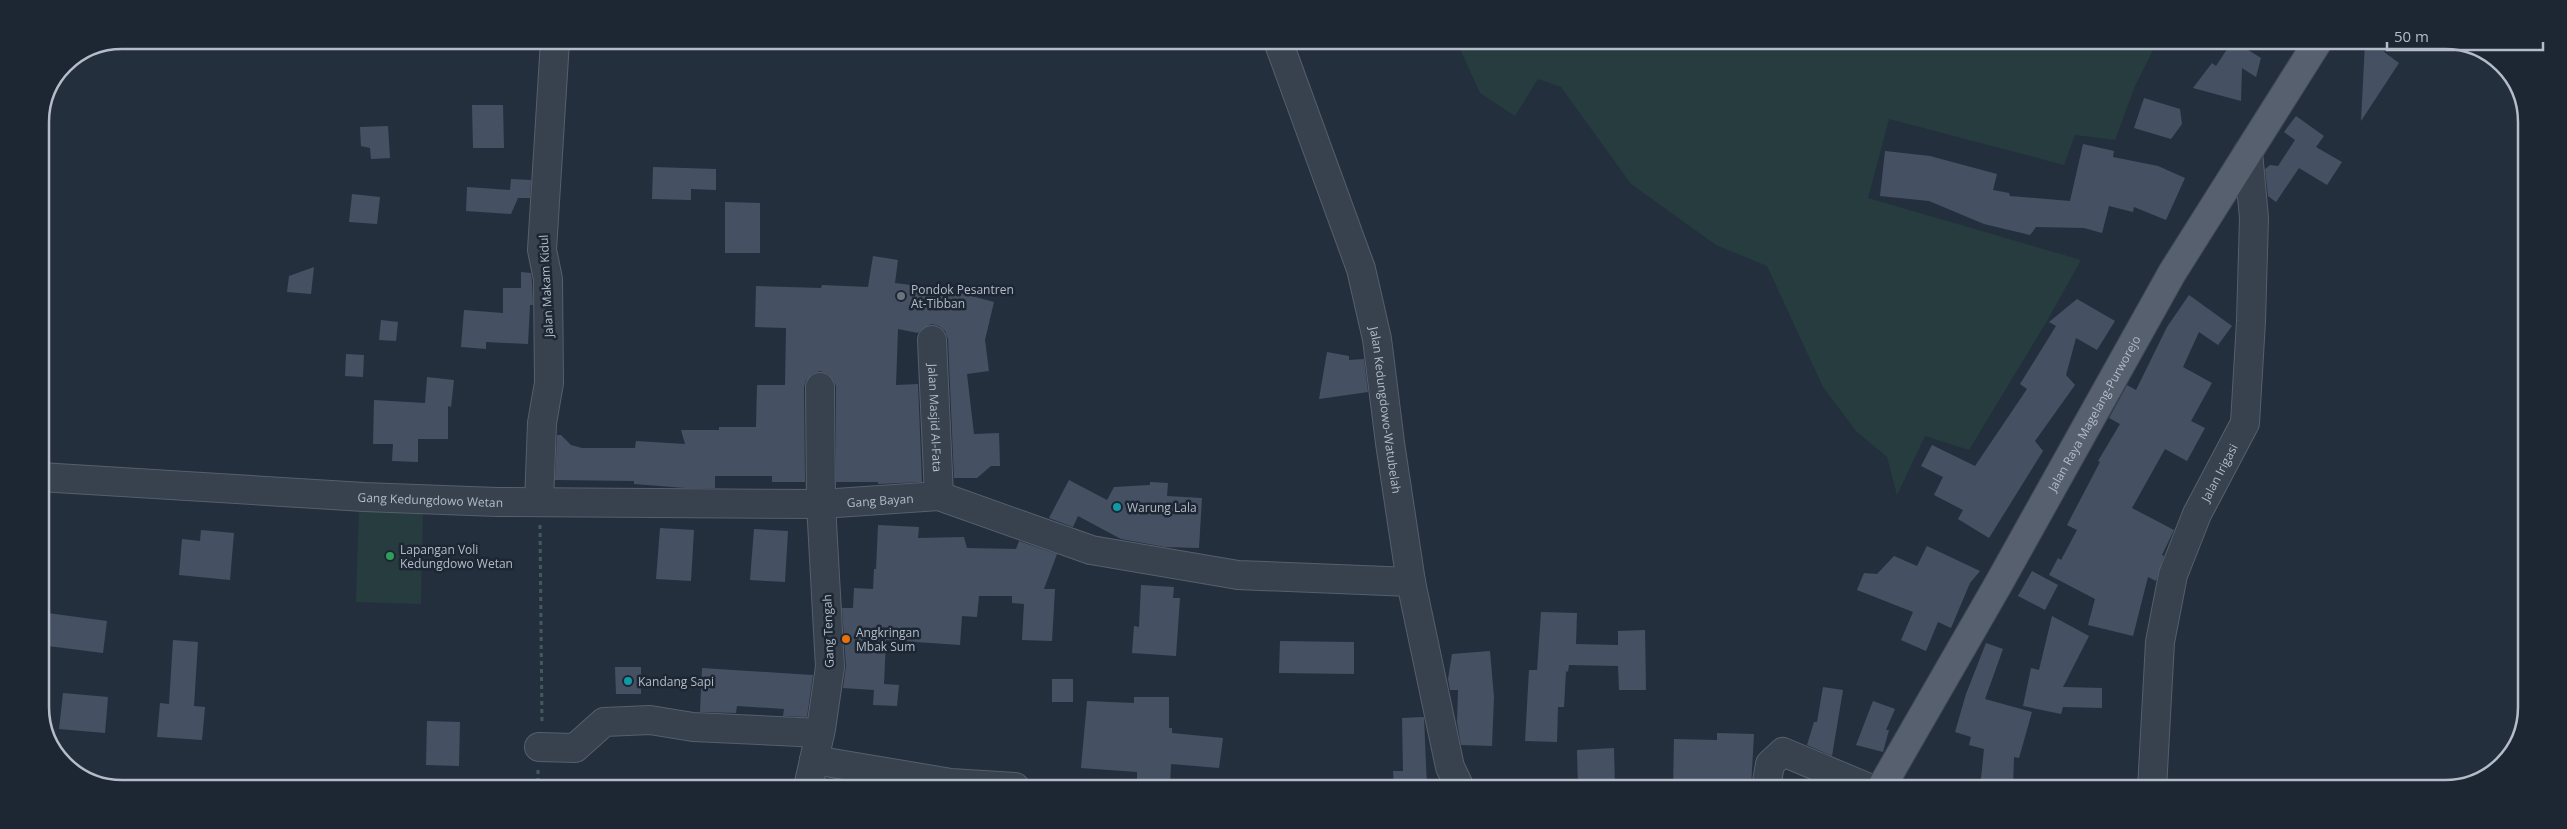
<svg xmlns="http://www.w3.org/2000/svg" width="2567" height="829" font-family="'Open Sans',sans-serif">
<rect width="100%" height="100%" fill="#242f3e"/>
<path fill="#263c3f" d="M1457,42h700l-22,44 -20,54 -40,-5 -11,30 -175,-46 -21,79 213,62 -34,61 -78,129 -44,-14 -28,59 -10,-38 -31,-26 -33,-44 -56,-121 -51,-21 -85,-61 -70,-97 -23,-8 -23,37 -35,-23z
M359,506l64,3 -2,95 -65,-2z"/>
<path fill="#455162" d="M2231,43h6l24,15 -5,19 -14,-9 -1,33 -48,-13 19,-25 4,3z
M2365,43h30l-11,9 15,11 -38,58z
M2144,98l36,11 2,15 -11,15 -37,-11z
M472,105h31l1,43h-31z
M2296,116l28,20 -8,11 26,15 -15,23 -28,-17 -23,34 -8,-6 -3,-27 5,-4 8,1 17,-26 -11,-8z
M388,126l2,32 -19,1 -1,-11 -9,-2 -1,-19z
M2083,144l31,7 -1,6 45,9 27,12 -19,42 -32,-13 -1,5 -24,-6 -7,27 -18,-5 -48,-1 -6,8 -46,-11 -55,-23 -49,-5 5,-45 45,5 67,18 -4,16 16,3 1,3 60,5z
M653,167l63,2v21l-25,-1v11l-39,-1z
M511,179l20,1 -1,18h-12l-7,16 -45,-3 1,-24 43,3z
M352,194l28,3 -3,27 -28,-2z
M725,202l35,1v50h-35z
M873,256l25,4 -3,23 54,7 45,12 -9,38 4,31 -22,3 7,60 25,-1 1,33h-9l-14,12h-23l-6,-139 -3,-8 -6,-5 -7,-2 -8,3 -6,6 -20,-4 -2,56 22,-1 4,98 -44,2v-2h-42v-96l-3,-7 -5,-5 -8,-3 -8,3 -6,6 -2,7 1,95h-33v-6h-57v12h-30l-51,-4v-3l-79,-1 2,-45h4l10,10 11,3h53l1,-7 49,3 -4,-14h38v-3h37l1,-42h28l1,-57 -31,-1 1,-41 65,2 1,-3 46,2z
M314,267l-3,27 -24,-2 2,-16z
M521,272l10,1 1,8 1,24h-3l-2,39 -42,-2v7l-25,-2 3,-37 39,3v-25h18z
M2189,295l43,31 -14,19 -19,-13 -16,35 29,16 -21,38 14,7 -18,33 -22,-12 -33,59 42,22 -12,25 2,1 -8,25 -8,-4 -15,59 -45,-11 7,-26 -46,-24 9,-17 3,2 16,-30 -10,-5 33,-63 -2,-1 22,-37 -11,-6 18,-33 9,5 31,-63z
M2077,299l38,22 -18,29 -21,-12 -10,37 9,10 -40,56 8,10 -54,87 -31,-19 5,-9 -29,-15 9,-18 -22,-11 11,-21 43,21 52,-77 -7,-5 36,-58 -7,-4z
M381,320l17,2 -2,19 -17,-1z
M1327,352l22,4v4l15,-1 4,33 -49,7z
M346,354l18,1 -1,22 -18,-1z
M427,377l27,3 -3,27 -3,-1v33h-30v23l-26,-1 1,-17h-20l1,-44 51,3z
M1069,480l38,20 7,-13 36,-2v-3l18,1 -1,13 35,2 -3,50 -34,-1 -44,-8 -43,-23 -5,11 -24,-9z
M878,525l41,2 -1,11 46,-1 3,11 49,1 3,-8 38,13 -13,35h11l-3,52 -30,-1 2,-36 -12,-1v-7h-33l-2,21 -15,-1 -2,29 -74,-5 -2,44 15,1 -2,21 -24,-1 1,-15 -31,-2 3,-22 -4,-58h11l1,-20 19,1 1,-20h2z
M660,528l34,2 -3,51 -35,-2z
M754,529l34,2 -3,51 -35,-2z
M201,530l33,3 -4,47 -51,-5 3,-36 18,2z
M1927,546l53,25 -10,12 -19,45 -13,-6 -12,29 -25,-11 12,-28 -56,-22 7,-17 13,1 17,-18 23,10z
M2032,571l26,14 -13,25 -27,-14z
M1141,585l33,2 -1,11h7l-4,58 -44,-3 2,-27 5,1z
M40,612l67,9 -4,32 -63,-8z
M1541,612l36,1 -1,31 42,1v-14l27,-1 1,60h-27l-1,-24 -49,-1 -1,7 -2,-1 -2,36h-6l-1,35 -32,-1 4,-71h8z
M2052,616l37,20 -26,51 39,1v20l-39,-1 -2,7 -38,-8 8,-38 8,2z
M173,640l25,2 -4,64 11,1 -3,33 -45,-3 3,-34 9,1z
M1280,641l74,1v32l-75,-1z
M1986,643l17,6 -18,50 47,13 -13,46 -5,-1 -1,31h-33l4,-39 -15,-4 2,-8 -16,-5 11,-38z
M1490,651l4,46 -2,49 -31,-1 -4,-23 1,-32h-8l-2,-11 4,-25z
M615,667h26v27h-25z
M702,668l111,7 -6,42 -24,-1 1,-7 -47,-3 -1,7 -36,-1z
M1052,679h21v23h-21z
M1823,687l20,3 -11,66 -25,-11 7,-23h3z
M63,693l45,4 -3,36 -46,-4z
M1134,697h35v31h3v5l51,5 -4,30 -48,-4 -1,23h-33v-15l-56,-4 6,-67 47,2z
M1873,701l22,8 -9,21h3l-6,22 -27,-7z
M1424,717l3,71h-33l-1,-17h10l-1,-53z
M427,721l33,1 -1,44 -33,-1z
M1717,733l37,1 -3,54h-78l1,-49 43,1z
M1614,748l1,40h-37l-1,-38z"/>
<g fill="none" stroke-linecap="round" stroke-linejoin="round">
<g stroke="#565f6c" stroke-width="30">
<g id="minor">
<path id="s1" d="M1278,41l83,228 16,70 13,104 21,139 39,185 10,21"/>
<path id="s2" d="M932,340l7,156"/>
<path id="s3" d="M40,477l324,20 133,5 324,2 118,-8 152,54 147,25 173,7"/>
<path d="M539,502l3,-79 7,-40 -1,-104 -6,-29 13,-209"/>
<path d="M539,747l36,1 29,-26 46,-2 43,7 127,6"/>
<path d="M814,760l137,23 64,4"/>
<path d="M808,787l13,-58 9,-62 -9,-163 -1,-117"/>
<path d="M1766,788l4,-24 13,-12 86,36"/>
<path id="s4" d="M2152,789l8,-147 13,-67 24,-61 48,-91 6,-102 3,-103 -6,-66"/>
</g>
</g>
<g stroke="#414a57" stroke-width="30">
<g id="major">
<path id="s5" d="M1881,788l118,-205 173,-310 145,-230"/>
</g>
</g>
<path stroke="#44595c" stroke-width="3" stroke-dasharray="4 4" stroke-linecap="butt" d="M540,525l2,199
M538,770v17"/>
<use href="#minor" stroke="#38414e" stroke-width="28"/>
<use href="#major" stroke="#56606e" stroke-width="28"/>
</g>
<circle fill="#6b7280" stroke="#1d2633" stroke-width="2" cx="901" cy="296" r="5"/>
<g fill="#0f9aa8" stroke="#1d2633" stroke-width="2">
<circle cx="1117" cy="507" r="5"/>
<circle cx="628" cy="681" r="5"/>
</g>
<circle fill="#2e9e5b" stroke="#1d2633" stroke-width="2" cx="390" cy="556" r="5"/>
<circle fill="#e8710a" stroke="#1d2633" stroke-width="2" cx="846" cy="639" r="5"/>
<g text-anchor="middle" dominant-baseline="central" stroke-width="5" stroke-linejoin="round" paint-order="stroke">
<g font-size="12" fill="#b4bcc9" stroke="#1d2633">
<text transform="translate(546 286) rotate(-93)">Jalan Makam Kidul</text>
<text stroke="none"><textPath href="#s1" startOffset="386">Jalan Kedungdowo-Watubelah</textPath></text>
<text stroke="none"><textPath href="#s5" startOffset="431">Jalan Raya Magelang-Purworejo</textPath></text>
<text stroke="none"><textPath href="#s2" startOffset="78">Jalan Masjid Al-Fata</textPath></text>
<text stroke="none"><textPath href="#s4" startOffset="328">Jalan Irigasi</textPath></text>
<text stroke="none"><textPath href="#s3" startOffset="391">Gang Kedungdowo Wetan</textPath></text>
<text stroke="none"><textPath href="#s3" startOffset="841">Gang Bayan</textPath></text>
<text transform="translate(828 631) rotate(-92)">Gang Tengah</text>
</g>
<g font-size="12" fill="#b4bcc9" stroke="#1d2633" text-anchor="start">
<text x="911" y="289">Pondok Pesantren<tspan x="911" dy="14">At-Tibban</tspan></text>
<text x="1127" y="507">Warung Lala</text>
<text x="400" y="549">Lapangan Voli<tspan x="400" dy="14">Kedungdowo Wetan</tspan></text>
<text x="856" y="632">Angkringan<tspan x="856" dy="14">Mbak Sum</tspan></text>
<text x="638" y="681">Kandang Sapi</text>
</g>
</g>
<path d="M0 0H2567V829H0ZM122 49H2445A73 73 0 0 1 2518 122V707A73 73 0 0 1 2445 780H122A73 73 0 0 1 49 707V122A73 73 0 0 1 122 49Z" fill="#1d2633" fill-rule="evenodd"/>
<path fill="none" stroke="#b4bcc9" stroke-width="2.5" d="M122 49H2445A73 73 0 0 1 2518 122V707A73 73 0 0 1 2445 780H122A73 73 0 0 1 49 707V122A73 73 0 0 1 122 49Z"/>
<path d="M2387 42v8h156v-8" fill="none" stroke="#b4bcc9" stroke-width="2.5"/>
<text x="2394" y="42" font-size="15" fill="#b4bcc9" stroke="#1d2633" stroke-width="4" paint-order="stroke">50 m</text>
</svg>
